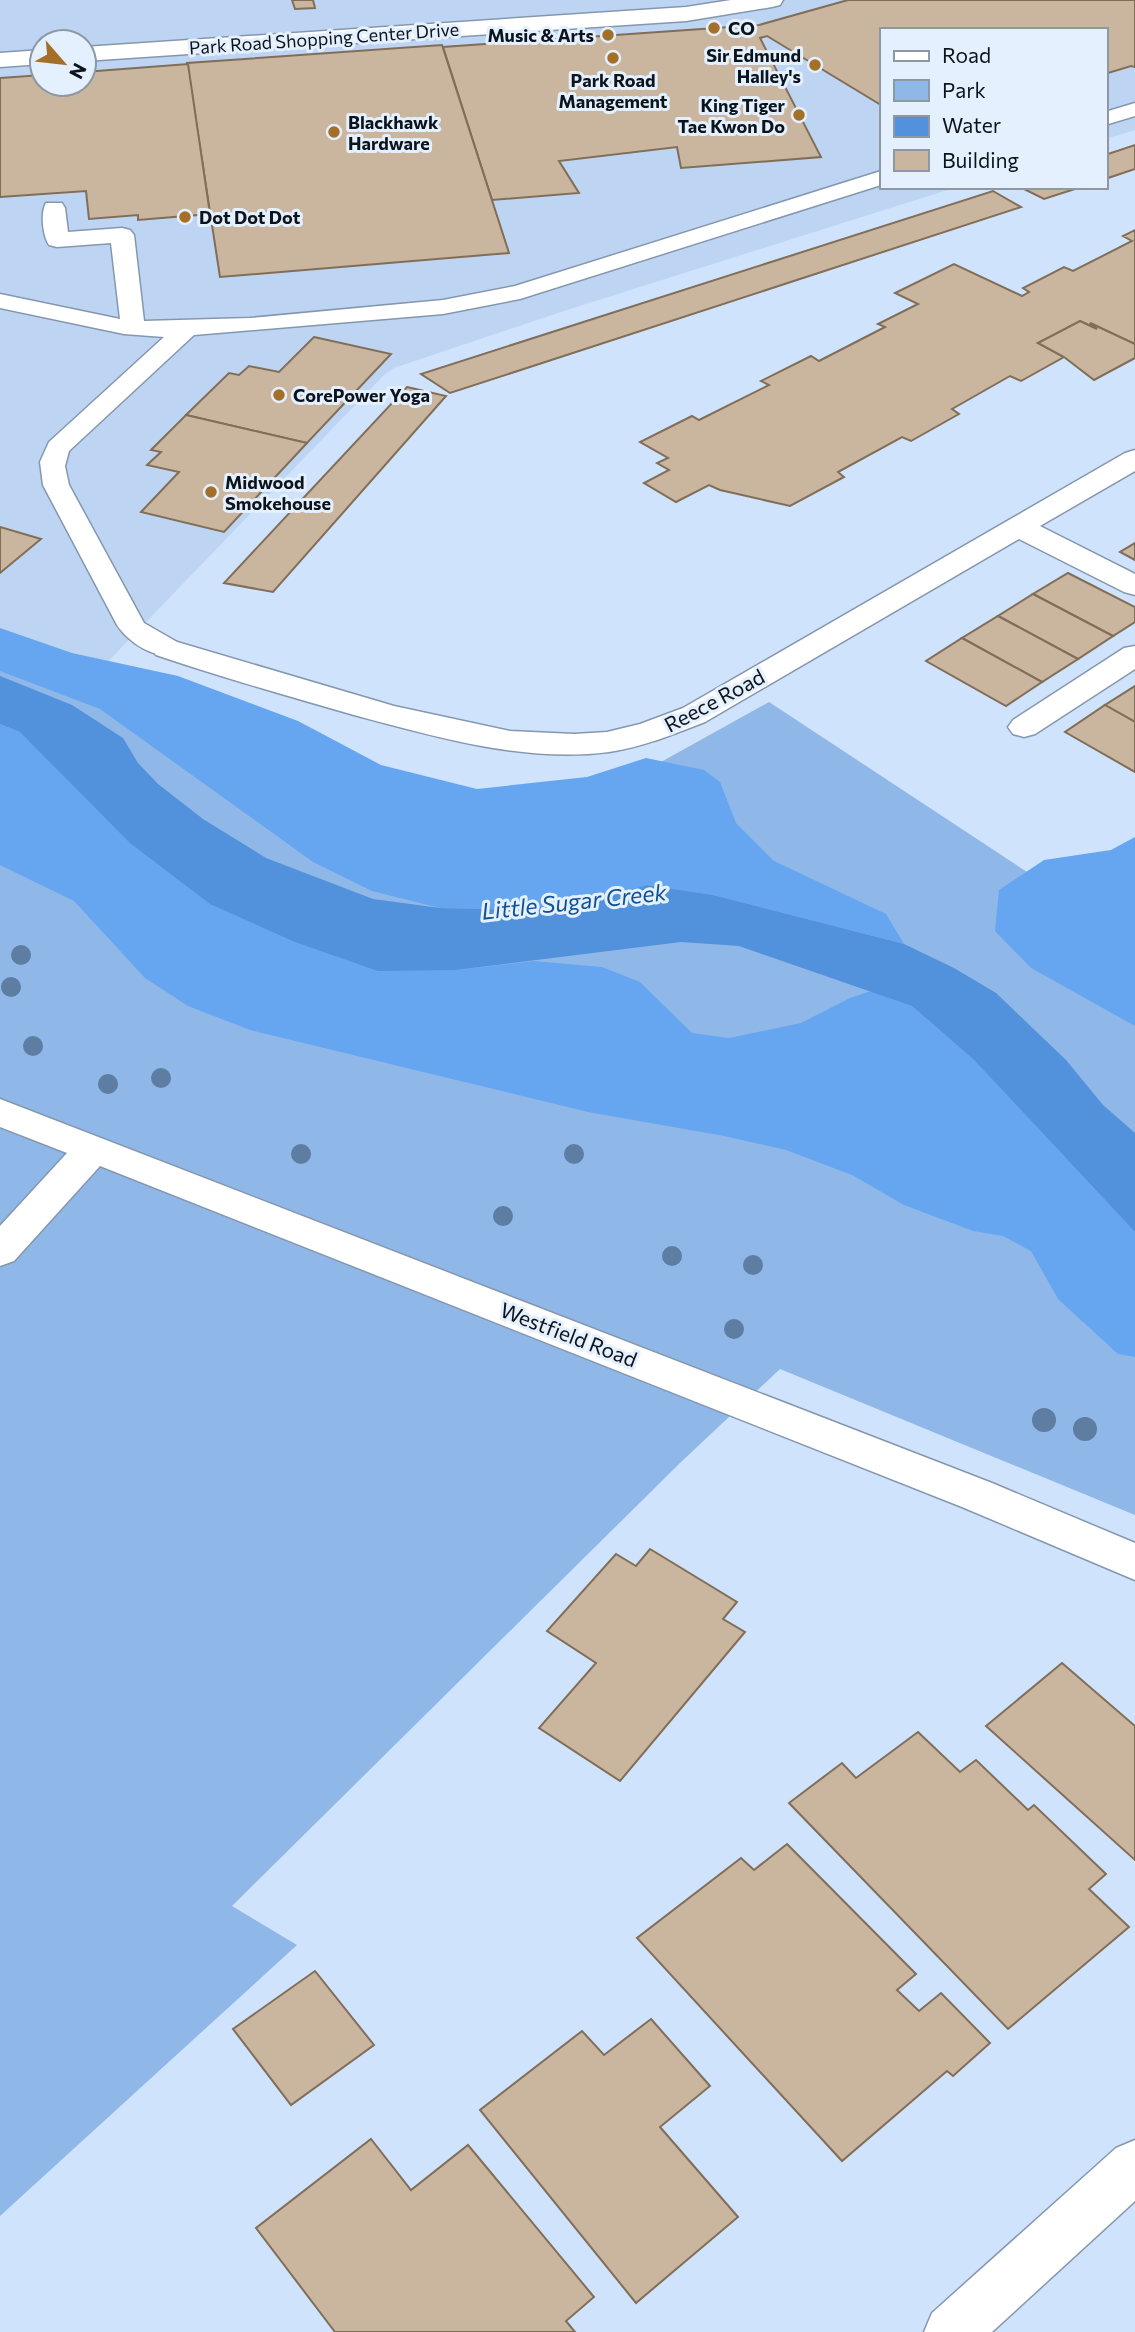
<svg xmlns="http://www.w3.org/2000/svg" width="1135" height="2332" font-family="Commissioner,sans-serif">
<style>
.built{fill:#bdd5f2;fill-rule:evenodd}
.green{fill:#8fb7e8}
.forest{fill:#66a6f1}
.water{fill:#5291db}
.building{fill:#cab59e;stroke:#816e59;stroke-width:2}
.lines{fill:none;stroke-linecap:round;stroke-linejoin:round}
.service-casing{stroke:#8597ae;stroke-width:3}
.minor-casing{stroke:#8597ae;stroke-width:3}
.service{fill:#fff;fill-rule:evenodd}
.minor{fill:#fff;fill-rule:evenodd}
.tree{fill:#5d7da2}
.poi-dot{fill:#a46f28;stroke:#e4f0fe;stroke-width:2.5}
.labels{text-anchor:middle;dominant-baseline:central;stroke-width:6;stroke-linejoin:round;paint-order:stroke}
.far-poi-label{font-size:18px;font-weight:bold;fill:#0c131b;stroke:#e4f0fe;text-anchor:start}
.far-street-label{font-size:18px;fill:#0c131b;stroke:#e4f0fe}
.street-label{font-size:21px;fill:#0c131b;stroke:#e4f0fe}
.water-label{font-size:23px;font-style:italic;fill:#0e5194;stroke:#e4f0fe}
</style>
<rect width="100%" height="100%" fill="#cfe3fc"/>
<path class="built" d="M0 0H1135V130L1105 139V30H881V187H957L567 310 394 368 384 375 96 674 0 645ZM42 42H84V84H42Z"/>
<path class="green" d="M0 661 508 847 769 702 1135 943V1515L780 1369 680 1463 232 1906 297 1945 0 2216Z"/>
<g class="forest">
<path d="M0 628 72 653 178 676 298 721 381 765 477 789 587 777 646 758 704 770 720 782 736 823 774 861 886 914 904 944 713 895 647 885 601 899 519 910 440 908 372 891 313 862 100 709 0 671Z"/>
<path d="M0 724 20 732 456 970 533 961 602 967 640 982 692 1033 729 1038 801 1023 850 998 871 991 912 1006 974 1060 1135 1232V1357L1118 1354 1058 1299 1031 1251 1003 1236 973 1231 904 1205 852 1175 786 1150 724 1136 588 1112 250 1030 188 1006 145 978 74 901 0 865Z"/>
<path d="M1135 837V1026L1031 968 995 931 999 890 1044 860 1111 850Z"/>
</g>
<path class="water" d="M0 676 72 705 123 738 138 763 158 784 203 819 266 858 373 899 440 908 519 910 601 899 647 885 713 895 904 944 954 968 996 993 1066 1060 1103 1105 1135 1133V1232L974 1060 912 1006 739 946 681 942 456 970 378 971 295 942 210 904 130 843 20 732 0 724Z"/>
<g class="building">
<path d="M292 0H313L315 8 295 9Z"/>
<path d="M848 0H1135V67L1131 66 1105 74V30H881V105L767 36 760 38 821 157 681 168 677 147 559 161 579 193 492 200 443 47 759 25Z"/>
<path d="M442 45 509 253 220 277 187 63Z"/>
<path d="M188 64 210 214 138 220V215L89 219 86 191 0 197V78L42 75V84H84V72Z"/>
<path d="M1135 145V169L1105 179V155Z"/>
<path d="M1020 187H1081L1044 199Z"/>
<path d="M993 191 1021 207 450 393 421 374Z"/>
<path d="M1135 230V344L1090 323 1097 329 1080 321 1038 343 1064 357 1021 381 1010 376 952 409 959 414 911 441 902 437 838 472 844 477 790 506 720 490 709 485 676 502 644 483 669 470 657 463 668 458 640 442 692 416 699 420 769 385 761 381 811 356 819 361 885 327 878 324 918 304 895 293 954 264 1022 296 1029 292 1023 288 1064 267 1073 271 1132 241 1123 236Z"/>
<path d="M1080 321 1097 329 1090 323 1135 344V358L1094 380 1064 357 1038 343Z"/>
<path d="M314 337 391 354 307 443 186 415 229 373 239 375 249 366 279 372Z"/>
<path d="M407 387 446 396 273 592 224 583Z"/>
<path d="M186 415 307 443 224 532 141 512 179 472 147 465 161 452 151 450Z"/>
<path d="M0 527 41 539 0 573Z"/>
<path d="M1135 543V560L1120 552Z"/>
<path d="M1068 573 1135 607V622L1113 636 1033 594Z"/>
<path d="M1033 594 1113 636 1078 659 998 616Z"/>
<path d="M998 616 1078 659 1042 682 962 638Z"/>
<path d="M962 638 1042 682 1006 706 926 661Z"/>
<path d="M1135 686V722L1105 705Z"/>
<path d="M1105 705 1135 722V772L1065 732Z"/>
<path d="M650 1549 737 1602 723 1619 745 1632 620 1781 539 1728 596 1663 547 1631 616 1554 636 1566Z"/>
<path d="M1062 1663 1135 1726V1860L986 1726Z"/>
<path d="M918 1732 960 1772 976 1760 1028 1810 1034 1805 1106 1874 1089 1889 1129 1927 1008 2029 789 1803 842 1763 856 1778Z"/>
<path d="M787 1844 916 1974 897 1990 919 2011 941 1993 990 2043 953 2076 947 2071 842 2161 637 1938 741 1858 754 1870Z"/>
<path d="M315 1971 374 2045 291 2105 233 2029Z"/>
<path d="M651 2019 710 2086 660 2127 738 2217 636 2303 480 2110 582 2031 604 2055Z"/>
<path d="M371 2139 411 2190 468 2145 594 2297 566 2321 575 2332H335L256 2228Z"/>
</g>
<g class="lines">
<g class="service-casing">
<g id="service">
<path d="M1135 103V116L1105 125V112Z"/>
<path d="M881 171V185L520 299 443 314 194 335 69 451 65 466 69 485 144 623 177 642 181 648 177 654C155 660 129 643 117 625L43 485 40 462 49 442 164 337 124 334 0 308V294L120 319 111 243 57 247 49 245C43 236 40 213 46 203H62L65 208 68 232 122 228 130 230 134 235 144 321 250 318 443 300 515 286Z"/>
</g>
</g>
<g class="minor-casing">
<g id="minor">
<path d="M731 0H783L780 5 772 7 686 21 84 61V47L686 7Z"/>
<path d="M42 50V64L0 67V53Z"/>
<path d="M1135 450V471L1040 526 1135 574V595L1124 592 1019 539 705 722C674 734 643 747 609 752 524 763 436 737 354 715 287 696 221 677 156 655L151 648 156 641 167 639 394 706 510 731 574 734 607 732 640 724 683 708 1125 453Z"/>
<path d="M1135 646V669L1035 734 1024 737 1013 734 1008 727 1013 720 1124 648Z"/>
<path d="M0 1099 992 1483 1135 1543V1580L962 1507 100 1166 14 1261 0 1266V1226L67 1153 0 1127Z"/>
<path d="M1135 2140V2201L992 2332H924L932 2313 1116 2148Z"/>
</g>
</g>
<use href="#service" class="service"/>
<use href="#minor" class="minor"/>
</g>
<g class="tree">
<circle cx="21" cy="955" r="10"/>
<circle cx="11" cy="987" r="10"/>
<circle cx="33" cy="1046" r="10"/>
<circle cx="161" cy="1078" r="10"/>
<circle cx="108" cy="1084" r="10"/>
<circle cx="301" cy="1154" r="10"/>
<circle cx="574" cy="1154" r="10"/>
<circle cx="503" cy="1216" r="10"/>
<circle cx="672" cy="1256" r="10"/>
<circle cx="753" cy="1265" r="10"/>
<circle cx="734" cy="1329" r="10"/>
<circle cx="1044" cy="1420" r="12"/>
<circle cx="1085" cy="1429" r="12"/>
</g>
<g class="poi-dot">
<circle cx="714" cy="28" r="7"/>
<circle cx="608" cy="35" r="7"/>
<circle cx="613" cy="58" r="7"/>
<circle cx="815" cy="65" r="7"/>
<circle cx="799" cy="115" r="7"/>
<circle cx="334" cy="132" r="7"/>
<circle cx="185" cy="217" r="7"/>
<circle cx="279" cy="395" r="7"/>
<circle cx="211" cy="492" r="7"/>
</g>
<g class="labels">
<g class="far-poi-label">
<text x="728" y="28">CO</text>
<text x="594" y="35" text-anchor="end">Music &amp; Arts</text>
<text x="801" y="55" text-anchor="end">Sir Edmund<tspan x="801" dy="21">Halley's</tspan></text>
<text x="613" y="80" text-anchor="middle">Park Road<tspan x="613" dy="21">Management</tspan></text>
<text x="785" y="105" text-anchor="end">King Tiger<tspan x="785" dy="21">Tae Kwon Do</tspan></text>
<text x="348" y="122">Blackhawk<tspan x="348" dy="21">Hardware</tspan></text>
<text x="199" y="217">Dot Dot Dot</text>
<text x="293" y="395">CorePower Yoga</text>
<text x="225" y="482">Midwood<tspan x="225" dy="21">Smokehouse</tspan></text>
</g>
<g class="far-street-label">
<text transform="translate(324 38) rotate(-4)">Park Road Shopping Center Drive</text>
</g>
<g class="street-label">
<text transform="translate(714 700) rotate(-28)">Reece Road</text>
<text transform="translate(569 1334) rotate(21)">Westfield Road</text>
</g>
<g class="water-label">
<text transform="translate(574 901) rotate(-6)">Little Sugar Creek</text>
</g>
</g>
<rect x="880" y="28" width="228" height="161" fill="#e4f0fe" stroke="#8e98a3" stroke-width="2"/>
<rect x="894" y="51" width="35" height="10" fill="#ffffff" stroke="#8e98a3" stroke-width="2"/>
<text x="942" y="63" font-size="21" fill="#0c131b">Road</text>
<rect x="894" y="80" width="35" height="21" fill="#8fb7e8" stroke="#8e98a3" stroke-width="2"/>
<text x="942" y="98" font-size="21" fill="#0c131b">Park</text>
<rect x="894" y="116" width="35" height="21" fill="#5291db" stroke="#8e98a3" stroke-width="2"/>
<text x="942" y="133" font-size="21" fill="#0c131b">Water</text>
<rect x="894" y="150" width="35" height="21" fill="#cab59e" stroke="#8e98a3" stroke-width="2"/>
<text x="942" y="168" font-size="21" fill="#0c131b">Building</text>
<g transform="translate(63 63) rotate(118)"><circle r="33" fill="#e4f0fe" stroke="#8e98a3" stroke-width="2"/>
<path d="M0-5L12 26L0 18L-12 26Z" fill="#a46f28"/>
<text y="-10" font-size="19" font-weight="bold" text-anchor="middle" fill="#0c131b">N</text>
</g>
</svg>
